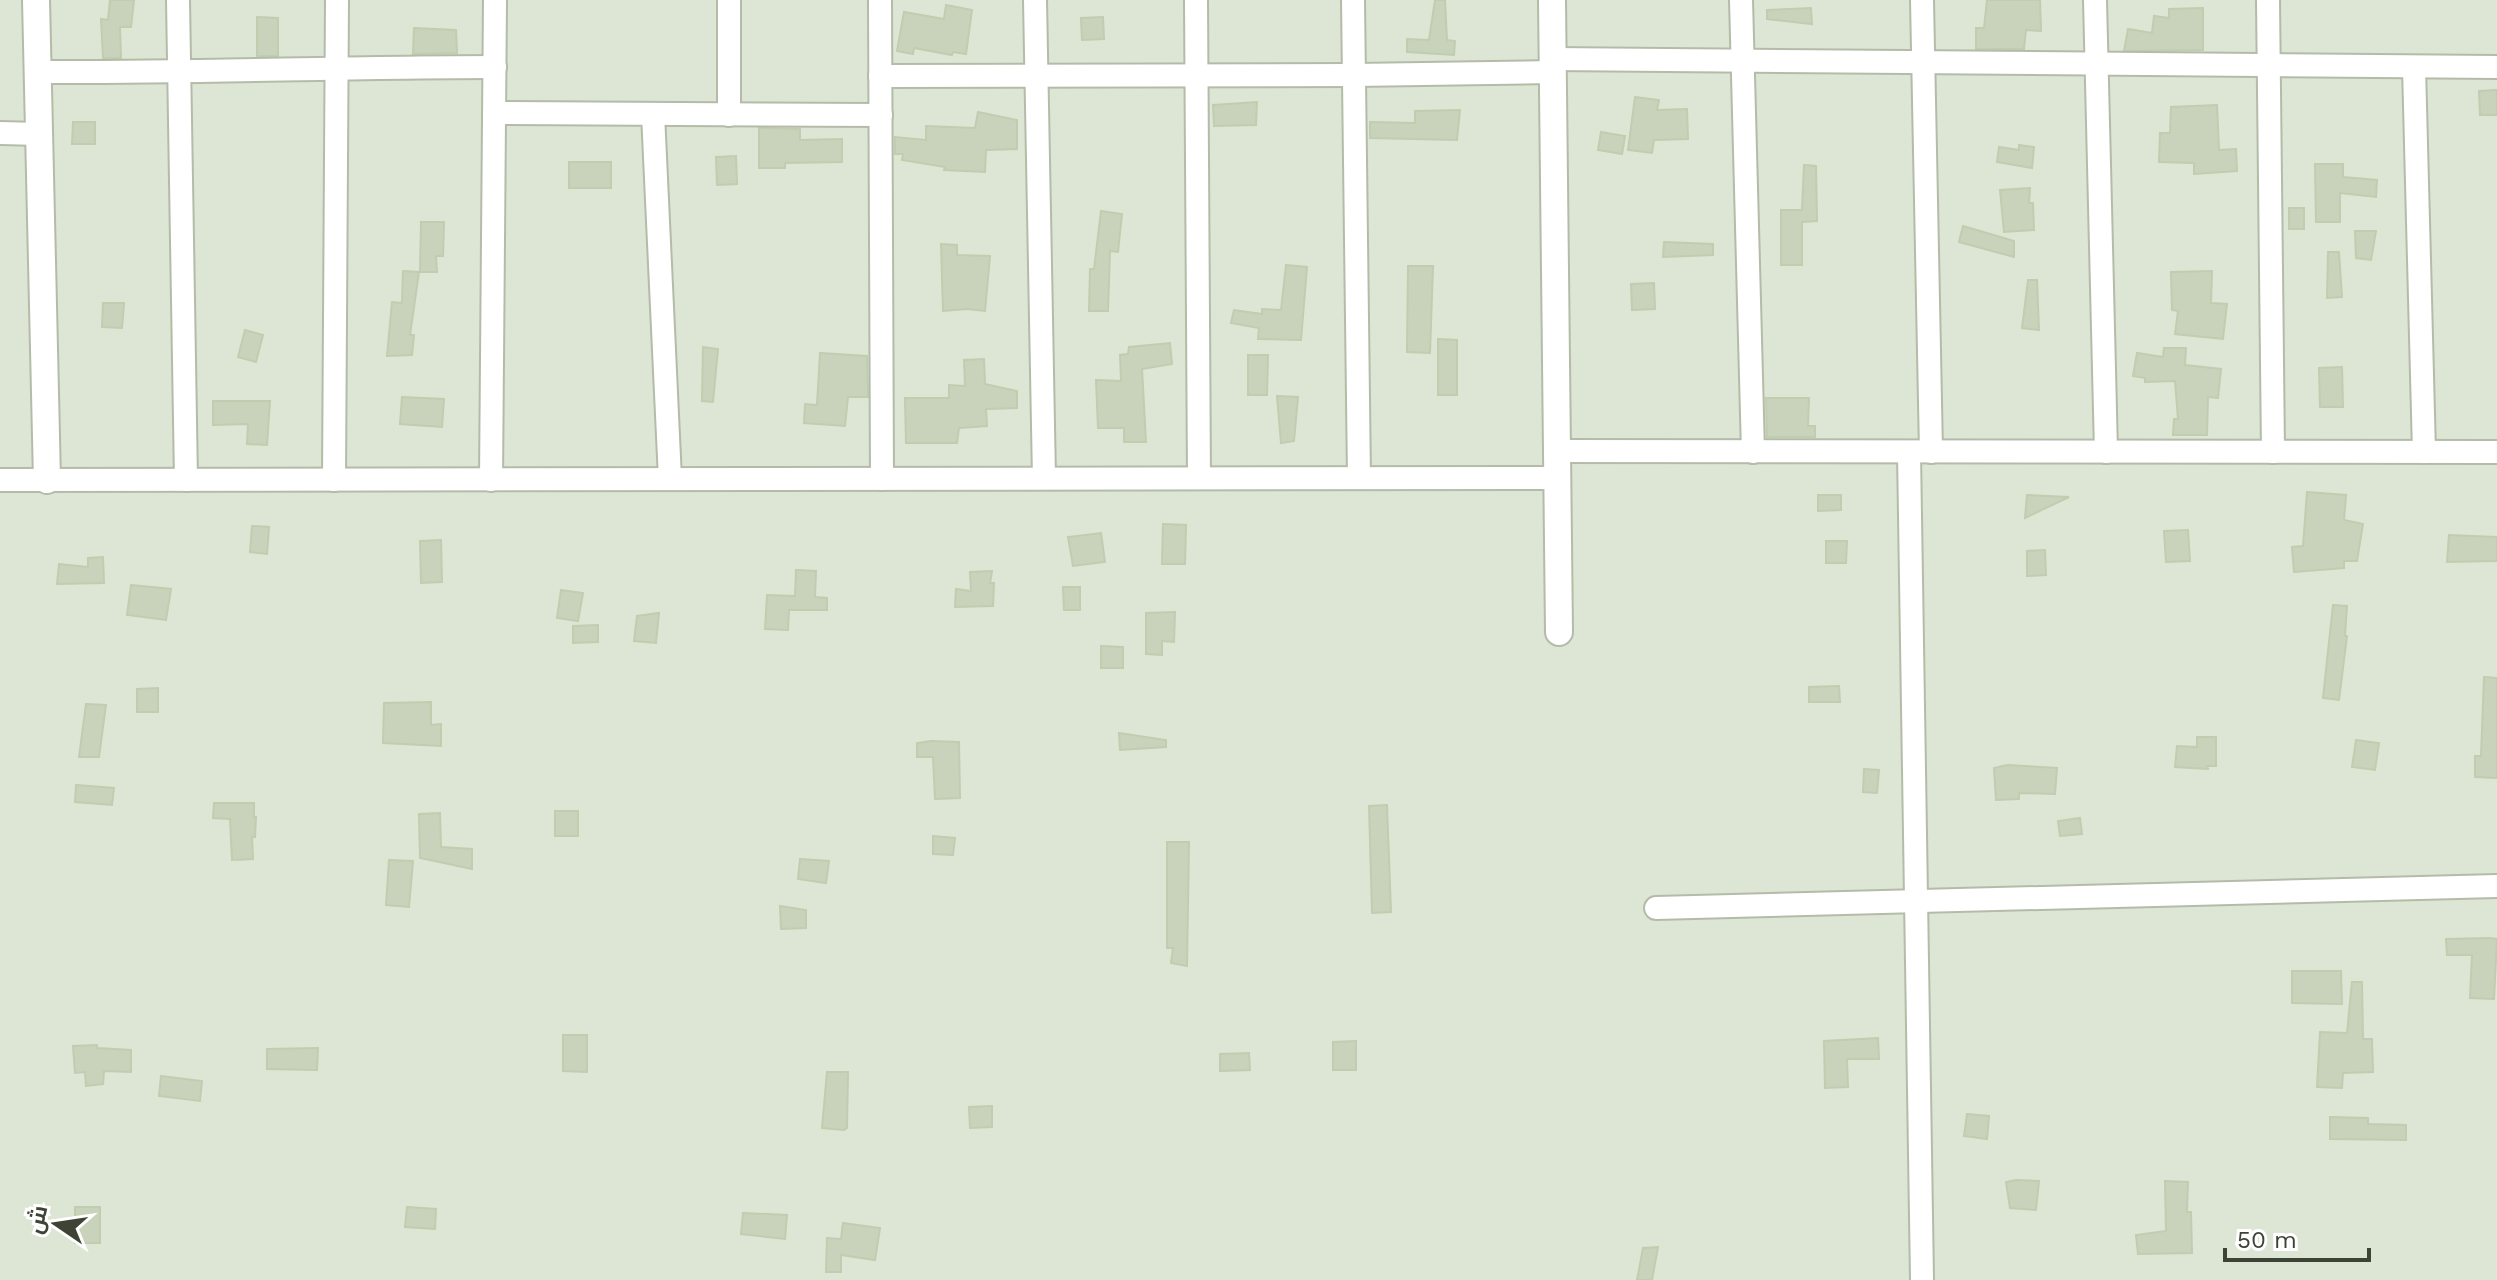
<svg xmlns="http://www.w3.org/2000/svg" width="2497" height="1280" font-family="'Work Sans',Cairo,sans-serif">
<style>
.residential{fill:#dde5d4}
.building{fill:#c9d3bc;stroke:#c0cdaf;stroke-width:2}
.lines{fill:none;stroke-linecap:round;stroke-linejoin:round}
.minor-casing{stroke:#b4bca9;stroke-width:26}
.tertiary-casing{stroke:#b4bca9;stroke-width:30}
.minor{stroke:#fff;stroke-width:22}
.tertiary{stroke:#fff;stroke-width:26}
</style>
<rect width="100%" height="100%" fill="#ebf2e6"/>
<rect class="residential" x="0" y="0" width="2497" height="1280"/>
<g class="building">
<path d="M110 0H134L131 27H120L121 58H103L101 19 108 20Z"/>
<path d="M1435 0H1445L1447 40 1455 41 1454 55 1407 52V39L1429 40Z"/>
<path d="M1987 0H2040L2041 31 2026 30 2024 49H1976V28H1984Z"/>
<path d="M946 5 972 10 966 54 953 52 952 55 914 48 913 54 897 51 904 12 944 19Z"/>
<path d="M1811 8 1812 24 1767 19V10Z"/>
<path d="M2203 8V50L2124 51 2128 29 2152 33 2154 16 2169 18V9Z"/>
<path d="M257 17 278 18V56H257Z"/>
<path d="M1103 17 1104 39 1082 40 1081 18Z"/>
<path d="M414 28 456 30 457 53 413 54Z"/>
<path d="M2497 90V115H2480L2479 91Z"/>
<path d="M1635 97 1659 100 1657 110 1687 109 1688 139 1654 140 1652 153 1628 150Z"/>
<path d="M1257 102 1256 125 1214 126 1213 105Z"/>
<path d="M2217 105 2219 150 2236 149 2237 171 2194 174V163L2159 162 2160 133H2170L2171 107Z"/>
<path d="M1460 110 1457 140 1370 138V122L1415 123V111Z"/>
<path d="M978 112 1017 120V149L986 150 985 172 944 170 945 167 902 160 903 154H895V137L926 140V126L975 128Z"/>
<path d="M73 122H95V144H72Z"/>
<path d="M759 128 800 129V140L842 139V162L785 163V168H759Z"/>
<path d="M1601 132 1625 136 1622 154 1598 150Z"/>
<path d="M2019 145 2034 147 2032 168 1997 162 1999 147 2019 150Z"/>
<path d="M736 156 737 184 717 185 716 157Z"/>
<rect x="569" y="162" width="42" height="26"/>
<path d="M2315 164H2343V177L2377 180 2376 197 2340 193V222H2316Z"/>
<path d="M1804 165 1816 166 1817 221 1802 222V265H1781V210H1802Z"/>
<path d="M2030 188 2029 203H2033L2034 230 2004 232 2000 190Z"/>
<rect x="2289" y="208" width="15" height="21"/>
<path d="M1101 211 1122 214 1118 252 1110 251 1108 311H1089L1090 269H1094Z"/>
<path d="M421 222H444L443 256H436L437 272H420Z"/>
<path d="M1963 226 2014 241V257L1959 242Z"/>
<path d="M2355 231H2376L2371 260 2356 258Z"/>
<path d="M1664 242 1713 244V255L1663 257Z"/>
<path d="M941 244 957 245V255L990 256 985 311 967 309 943 311Z"/>
<path d="M2328 252H2339L2342 297 2327 298Z"/>
<path d="M1286 265 1307 267 1301 340 1258 339 1259 328 1231 323 1234 310 1262 314V309L1281 310Z"/>
<path d="M1408 266H1433L1430 353 1407 352Z"/>
<path d="M403 271 419 272 410 335H414L412 355 387 356 392 302 402 303Z"/>
<path d="M2212 271 2211 303 2227 304 2223 339 2175 334 2178 311 2172 310 2171 272Z"/>
<path d="M2028 280H2037L2039 330 2022 328Z"/>
<path d="M1654 283 1655 309 1632 310 1631 284Z"/>
<path d="M103 303H124L122 328 102 327Z"/>
<path d="M245 330 263 335 256 362 238 357Z"/>
<path d="M1438 339 1457 340V395H1438Z"/>
<path d="M1170 343 1172 364 1142 369 1146 442H1124V428H1098L1096 380 1121 381 1120 355 1128 354 1129 347Z"/>
<path d="M703 347 718 349 713 402 702 401Z"/>
<path d="M2164 348H2186L2185 365 2221 369 2218 398 2208 397 2207 435H2173L2174 419H2178L2175 381 2145 382V378L2133 376 2137 353 2163 357Z"/>
<path d="M820 353 867 356 868 397H848L845 426 804 423 805 404 817 405Z"/>
<path d="M1248 355H1268L1267 395H1248Z"/>
<path d="M984 359 985 384 1017 391V408L986 409 987 426 959 428 957 443H906L905 398H949V385L965 386 964 360Z"/>
<path d="M2342 367 2343 407H2320L2319 368Z"/>
<path d="M1277 396 1298 397 1294 441 1281 443Z"/>
<path d="M402 397 444 399 442 427 400 424Z"/>
<path d="M1766 398H1809L1808 426H1815V437H1767Z"/>
<path d="M213 401H270L267 445 247 444 248 424 213 425Z"/>
<path d="M2307 492 2346 495 2344 520 2363 524 2357 561H2344V568L2294 572 2292 547 2303 546Z"/>
<path d="M1818 495H1841V510L1818 511Z"/>
<path d="M2027 495 2069 497 2025 518Z"/>
<path d="M1163 524 1186 525 1185 564H1162Z"/>
<path d="M252 526 269 527 267 554 250 552Z"/>
<path d="M2188 530 2190 561 2166 562 2164 531Z"/>
<path d="M1101 533 1105 562 1073 566 1068 537Z"/>
<path d="M2449 535 2497 537V561L2447 562Z"/>
<path d="M441 540 442 582 421 583 420 541Z"/>
<path d="M1826 541H1847L1846 563H1826Z"/>
<path d="M2045 550 2046 575 2027 576V551Z"/>
<path d="M103 557 104 583 57 584 59 564 88 567V558Z"/>
<path d="M796 570 816 571 815 597 827 598V610H789L788 630 765 629 767 595 795 596Z"/>
<path d="M992 571 990 583H994L993 606 955 607 956 589 971 591 970 572Z"/>
<path d="M131 585 171 589 166 620 127 615Z"/>
<path d="M1063 587H1080V610H1064Z"/>
<path d="M561 590 583 593 578 621 557 618Z"/>
<path d="M2333 605 2347 606 2345 636H2347L2339 700 2323 698Z"/>
<path d="M1175 612 1174 642 1162 641V655L1146 654V613Z"/>
<path d="M659 613 656 643 634 641 637 616Z"/>
<path d="M598 625V642L573 643V626Z"/>
<path d="M1101 646 1123 647V668H1101Z"/>
<path d="M2484 677 2497 678V778L2475 777V756H2481Z"/>
<path d="M1839 686 1840 702H1809V687Z"/>
<path d="M158 688V712H137V689Z"/>
<path d="M431 702V725L441 724V746L383 743 384 703Z"/>
<path d="M86 704 106 705 99 757H79Z"/>
<path d="M1119 733 1166 740V747L1120 750Z"/>
<path d="M2197 737H2216V766H2207L2208 769 2175 767 2177 746 2197 747Z"/>
<path d="M2356 740 2379 743 2375 770 2352 767Z"/>
<path d="M931 741 959 742 960 798 935 799 933 757H917V743Z"/>
<path d="M2007 765 2057 768 2055 794 2019 793V799L1996 800 1994 768Z"/>
<path d="M1864 769 1879 770 1877 793 1863 792Z"/>
<path d="M76 785 114 788 112 805 75 802Z"/>
<path d="M214 803H254V817H256L255 837H252L253 859 232 860 230 819 213 818Z"/>
<path d="M1387 805 1391 912 1372 913 1369 806Z"/>
<rect x="555" y="811" width="23" height="25"/>
<path d="M440 813 441 847 472 849V869L420 858 419 814Z"/>
<path d="M2080 818 2082 834 2060 836 2058 821Z"/>
<path d="M933 836 955 838 953 855 933 854Z"/>
<path d="M1167 842H1189L1187 966 1171 963 1173 948H1167Z"/>
<path d="M800 859 829 861 826 883 798 879Z"/>
<path d="M389 860 413 861 409 907 386 905Z"/>
<path d="M780 906 806 910V928L781 929Z"/>
<path d="M2489 938 2497 939 2494 999 2470 998 2472 955H2447L2446 939Z"/>
<path d="M2292 971H2341L2342 1004 2292 1003Z"/>
<path d="M2352 982H2362L2363 1039H2372L2373 1072 2343 1073 2342 1088 2317 1087 2320 1032 2347 1033Z"/>
<path d="M563 1035H587V1072L563 1071Z"/>
<path d="M1878 1038 1879 1059H1847L1848 1087 1825 1088 1824 1041Z"/>
<path d="M1356 1041V1070H1333V1042Z"/>
<path d="M97 1045V1048L131 1050V1072L104 1071 103 1084 86 1086 85 1072 75 1073 73 1046Z"/>
<path d="M318 1048 317 1070 267 1069V1049Z"/>
<path d="M1249 1053 1250 1070 1220 1071V1054Z"/>
<path d="M827 1072H848L847 1128 844 1130 822 1128Z"/>
<path d="M161 1076 202 1081 200 1101 159 1096Z"/>
<path d="M992 1106V1127L970 1128 969 1107Z"/>
<path d="M1967 1114 1989 1116 1987 1139 1964 1136Z"/>
<path d="M2330 1117 2368 1118V1124L2406 1125V1140L2330 1139Z"/>
<path d="M2016 1180 2039 1181 2036 1210 2010 1208 2006 1182Z"/>
<path d="M2165 1181 2188 1182 2187 1212H2191L2192 1253 2138 1254 2136 1235 2166 1231Z"/>
<rect x="75" y="1207" width="25" height="36"/>
<path d="M407 1207 436 1209 435 1229 405 1227Z"/>
<path d="M743 1213 787 1215 785 1239 741 1234Z"/>
<path d="M843 1223 880 1228 875 1260 841 1255V1272H826L827 1238 841 1239Z"/>
<path d="M1658 1247 1652 1280H1637L1643 1248Z"/>
</g>
<g class="lines">
<g class="minor-casing">
<g id="minor">
<path d="M178 0 186 480"/>
<path d="M880 0 882 479"/>
<path d="M1035 0 1044 478"/>
<path d="M1196 0 1199 478"/>
<path d="M1353 0 1359 478"/>
<path d="M1741 0 1753 452"/>
<path d="M1922 0 1931 452"/>
<path d="M2095 0 2106 452"/>
<path d="M2268 0 2273 452"/>
<path d="M1553 59C1867 60 2182 67 2497 67"/>
<path d="M2414 67 2424 452"/>
<path d="M38 72C190 73 342 67 495 67"/>
<path d="M880 76 1354 75 1553 72"/>
<path d="M494 113 881 115"/>
<path d="M653 114 670 479"/>
<path d="M729 115V0"/>
<path d="M0 133 39 134"/>
<path d="M1556 451 2497 452"/>
<path d="M1909 452 1922 1280"/>
<path d="M0 480 1557 478"/>
<path d="M334 480 337 0"/>
<path d="M491 480 495 0"/>
<path d="M1656 908 2497 886"/>
</g>
</g>
<g class="tertiary-casing">
<g id="tertiary">
<path d="M36 0 47 480"/>
<path d="M1552 0 1559 632"/>
</g>
</g>
<use href="#minor" class="minor"/>
<use href="#tertiary" class="tertiary"/>
</g>
<g transform="translate(56 1224) rotate(283)" stroke="#ffffff" stroke-width="6" paint-order="stroke">
<path d="M0-6L14 30L0 20L-14 30Z" fill="#3e4435"/>
<text y="-12" font-size="22" font-weight="bold" text-anchor="middle" fill="#3e4435">ش</text>
</g>
<path d="M2225 1248v12h144v-12" fill="none" stroke="#3e4435" stroke-width="4"/>
<text x="2237" y="1248" font-size="24" fill="#3e4435" stroke="#ffffff" stroke-width="6" paint-order="stroke">50 m</text>
</svg>
